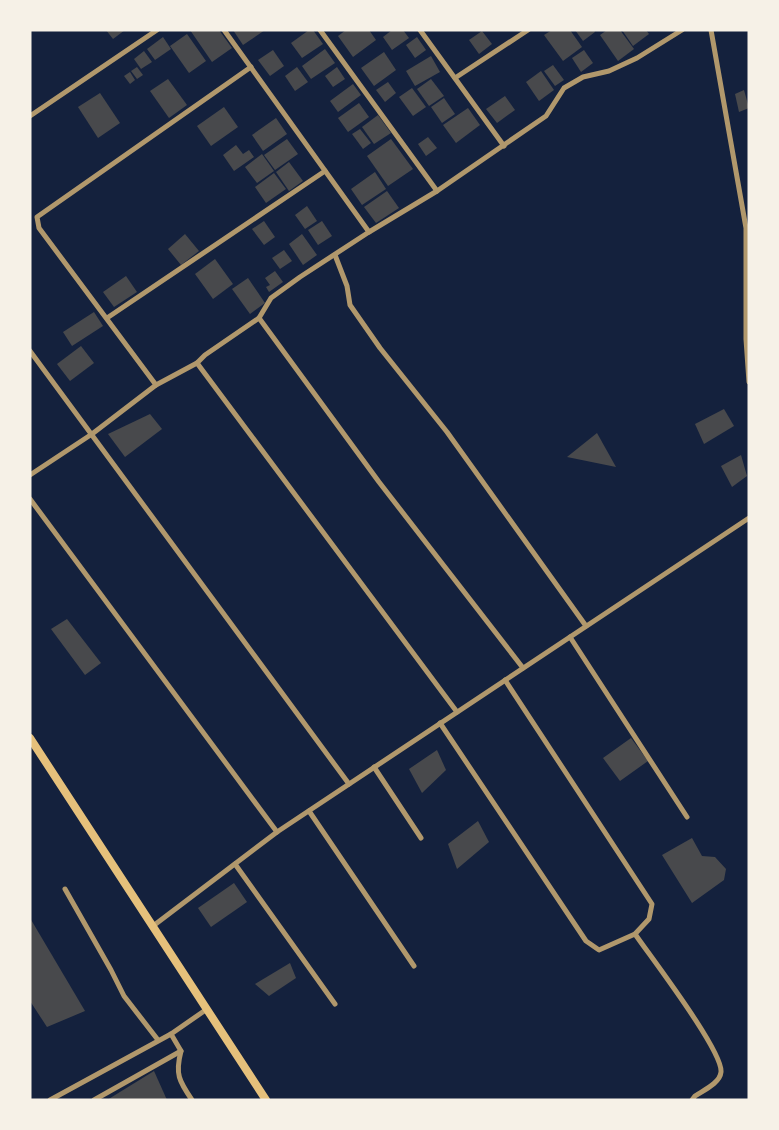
<svg xmlns="http://www.w3.org/2000/svg" width="779" height="1130" font-family="Jost,sans-serif">
<style>
.building{fill:#48494c}
.lines{fill:none;stroke-linecap:round;stroke-linejoin:round}
.minor{stroke:#b1986c;stroke-width:5}
.primary{stroke:#e5c07b;stroke-width:8}
</style>
<rect width="100%" height="100%" fill="#14213d"/>
<g class="building">
<path d="M106 30H125L113 39Z"/>
<path d="M190 30H219L232 48 212 62Z"/>
<path d="M233 30H265L243 45Z"/>
<path d="M309 30H313L323 44 302 58 291 43Z"/>
<path d="M346 30H369L376 40 353 57 338 36Z"/>
<path d="M392 30H403L409 38 392 50 383 37Z"/>
<path d="M552 30H570L582 47 563 61 544 35Z"/>
<path d="M575 30H594L595 32 583 41Z"/>
<path d="M607 30H620L634 49 618 61 600 35Z"/>
<path d="M622 30H646L649 34 633 46Z"/>
<path d="M482 31 492 44 479 54 469 40Z"/>
<path d="M187 34 206 61 189 73 170 46Z"/>
<path d="M163 37 171 49 155 60 147 49Z"/>
<path d="M417 37 426 50 415 58 406 45Z"/>
<path d="M325 49 335 63 311 79 302 66Z"/>
<path d="M273 50 284 66 270 76 258 60Z"/>
<path d="M584 50 593 63 581 72 572 58Z"/>
<path d="M144 51 152 62 141 69 134 59Z"/>
<path d="M384 52 396 70 374 86 361 68Z"/>
<path d="M431 56 440 72 415 86 406 71Z"/>
<path d="M553 65 564 80 555 86 544 71Z"/>
<path d="M137 67 143 75 137 79 131 71Z"/>
<path d="M297 67 308 82 295 91 285 76Z"/>
<path d="M337 67 345 79 333 87 325 76Z"/>
<path d="M541 71 554 90 539 101 526 82Z"/>
<path d="M130 72 135 80 130 84 124 76Z"/>
<path d="M168 79 187 105 169 118 150 91Z"/>
<path d="M431 79 444 96 429 106 417 89Z"/>
<path d="M388 82 396 93 385 102 376 90Z"/>
<path d="M353 84 361 95 338 112 330 101Z"/>
<path d="M412 88 426 107 413 116 399 97Z"/>
<path d="M744 90 749 108 739 112 735 94Z"/>
<path d="M100 93 120 123 98 138 78 107Z"/>
<path d="M505 96 515 110 497 123 486 109Z"/>
<path d="M444 98 455 114 442 123 431 107Z"/>
<path d="M359 103 369 117 348 132 338 118Z"/>
<path d="M224 107 238 127 211 146 197 126Z"/>
<path d="M468 108 480 125 456 143 443 125Z"/>
<path d="M378 115 391 133 374 144 362 127Z"/>
<path d="M276 118 287 134 263 151 252 135Z"/>
<path d="M360 129 371 143 363 149 352 134Z"/>
<path d="M428 137 437 148 426 156 418 144Z"/>
<path d="M287 139 298 154 275 170 264 155Z"/>
<path d="M391 139 413 169 388 186 367 156Z"/>
<path d="M236 145 243 154 249 150 254 157 234 171 223 155Z"/>
<path d="M262 154 274 171 257 183 245 167Z"/>
<path d="M289 162 303 181 289 191 276 172Z"/>
<path d="M375 172 386 189 362 205 351 189Z"/>
<path d="M274 173 286 189 266 203 255 187Z"/>
<path d="M387 191 399 208 376 223 364 207Z"/>
<path d="M307 206 317 221 305 229 295 215Z"/>
<path d="M264 221 275 237 264 245 252 229Z"/>
<path d="M322 221 332 236 318 245 308 230Z"/>
<path d="M185 234 199 251 181 265 168 249Z"/>
<path d="M302 234 317 255 303 265 289 244Z"/>
<path d="M284 250 292 261 280 269 272 258Z"/>
<path d="M215 259 233 284 213 299 195 274Z"/>
<path d="M275 271 283 282 269 292 266 287 270 285 265 278Z"/>
<path d="M126 276 137 292 114 307 103 292Z"/>
<path d="M248 278 265 303 250 314 232 289Z"/>
<path d="M94 312 103 326 72 346 63 332Z"/>
<path d="M81 346 94 363 70 381 57 364Z"/>
<path d="M724 409 734 426 704 444 695 424Z"/>
<path d="M150 414 162 429 125 457 108 434Z"/>
<path d="M597 433 616 467 567 457Z"/>
<path d="M741 455 747 476 732 487 721 466Z"/>
<path d="M67 619 101 663 85 675 51 629Z"/>
<path d="M631 738 648 761 620 781 603 758Z"/>
<path d="M437 750 446 770 422 793 409 769Z"/>
<path d="M478 821 489 842 457 869 448 844Z"/>
<path d="M692 838 702 856 715 857 726 869 724 880 692 903 662 855Z"/>
<path d="M234 883 247 902 211 927 198 908Z"/>
<path d="M30 918 85 1011 47 1027 30 1001Z"/>
<path d="M290 963 296 978 269 996 255 984Z"/>
<path d="M154 1071 167 1100H107Z"/>
</g>
<g class="lines">
<g class="minor">
<path d="M224 30 369 232"/>
<path d="M320 30 437 191"/>
<path d="M420 30 504 146"/>
<path d="M711 30 746 228V339L749 382"/>
<path d="M455 78 528 30"/>
<path d="M30 116 157 30"/>
<path d="M335 255 347 286 350 305 380 348 447 432 586 626"/>
<path d="M107 318 325 171"/>
<path d="M259 318 379 482 523 668"/>
<path d="M30 351 349 784"/>
<path d="M197 363 457 712"/>
<path d="M156 385 39 228 37 217 251 67"/>
<path d="M30 475 92 434 156 385 197 363 205 355 259 318 271 298 300 277 369 232 437 191 546 116 564 88 583 77 609 71 637 58 682 30"/>
<path d="M30 499 277 832"/>
<path d="M570 637 687 817"/>
<path d="M440 723 586 941 599 950 635 934 649 919 652 904 505 680"/>
<path d="M374 767 421 838"/>
<path d="M309 811 414 966"/>
<path d="M235 864 335 1004"/>
<path d="M65 889 111 970 124 996 158 1040"/>
<path d="M153 926 277 832 749 518"/>
<path d="M635 934C650 956 723 1051 721 1072 720 1083 704 1090 695 1096L692 1100"/>
<path d="M171 1034 181 1051C175 1074 179 1081 192 1100"/>
<path d="M50 1100 171 1034 207 1009"/>
<path d="M94 1100 181 1051"/>
</g>
<path class="primary" d="M30 738 266 1100"/>
</g>
<rect width="779" height="1130" fill="none" stroke="#f6f1e7" stroke-width="63"/>
</svg>
